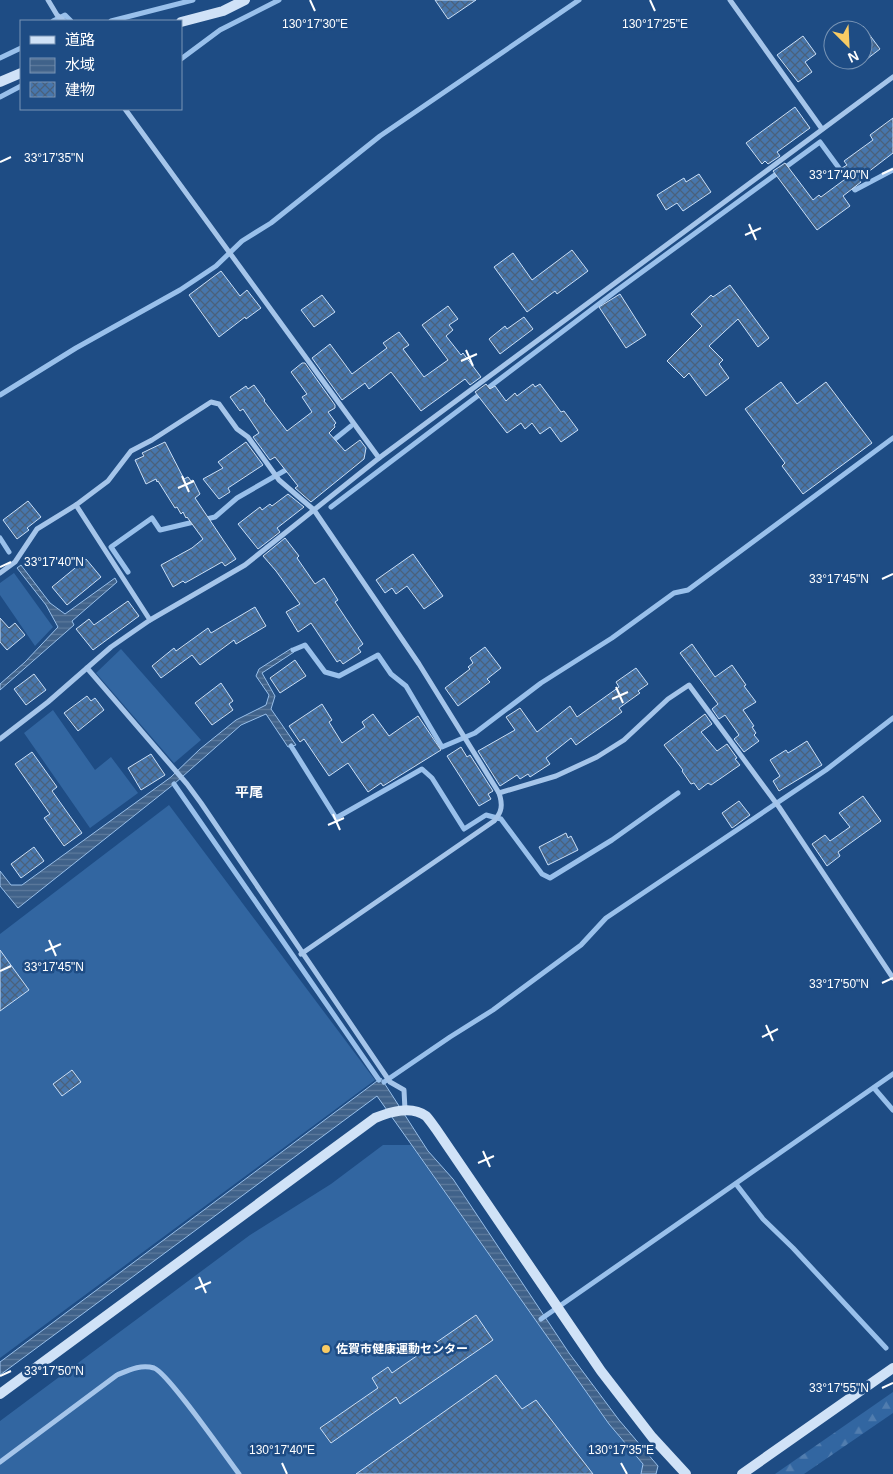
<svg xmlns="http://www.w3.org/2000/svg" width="893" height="1474" font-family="Arial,'Noto Sans JP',sans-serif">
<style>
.forest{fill:url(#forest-firs)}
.garden{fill:#3266a1}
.water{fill:url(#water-rules);stroke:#99c0eb}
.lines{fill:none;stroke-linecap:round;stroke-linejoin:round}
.stream{stroke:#99c0eb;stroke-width:5}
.building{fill:url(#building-cross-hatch);stroke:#cadff7}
.street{stroke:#a5c5ea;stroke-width:5}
.secondary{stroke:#d0e2f7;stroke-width:10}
.ticks{fill:none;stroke:#fff;stroke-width:2}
.poi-dot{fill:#f8cb64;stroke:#1e4c84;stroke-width:2}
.labels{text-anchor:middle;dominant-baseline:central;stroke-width:5;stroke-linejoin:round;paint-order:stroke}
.poi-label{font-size:12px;font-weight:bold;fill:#fff;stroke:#1e4c84;text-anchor:start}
.neighbourhood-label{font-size:14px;font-weight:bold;fill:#fff;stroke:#1e4c84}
.ticks-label{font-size:12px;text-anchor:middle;fill:#fff;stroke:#1e4c84;stroke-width:5;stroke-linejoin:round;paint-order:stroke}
</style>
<defs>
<pattern id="forest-firs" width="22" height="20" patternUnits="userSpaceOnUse" patternTransform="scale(1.25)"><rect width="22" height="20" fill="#3266a1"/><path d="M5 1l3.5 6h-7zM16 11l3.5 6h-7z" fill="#517daf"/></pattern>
<pattern id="water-rules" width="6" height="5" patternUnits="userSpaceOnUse" patternTransform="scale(1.25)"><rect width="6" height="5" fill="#40628a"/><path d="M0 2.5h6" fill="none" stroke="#5d7a9c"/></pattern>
<pattern id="building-cross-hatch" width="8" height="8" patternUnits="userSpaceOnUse" patternTransform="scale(1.25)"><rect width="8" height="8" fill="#4776ac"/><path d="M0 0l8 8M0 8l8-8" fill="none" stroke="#4a617c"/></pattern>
</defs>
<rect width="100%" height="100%" fill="#1e4c84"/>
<path class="forest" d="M893 1392V1413L804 1474H775Z"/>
<g class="garden">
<path d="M14 573 53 627 35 646 0 595V583Z"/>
<path d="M121 649 201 740 174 763 96 673Z"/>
<path d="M53 710 95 770 111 757 138 793 90 828 24 733Z"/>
<path d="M169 805 375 1080 0 1358V934Z"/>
<path d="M383 1145H411L609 1424 643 1464 641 1474H0V1421L250 1235 331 1184Z"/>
</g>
<g class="water">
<path d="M21 565 50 603 65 614 115 578 117 582 72 621 74 625 0 690V684L25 662 58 627 46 605 17 568Z"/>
<path d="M292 648 294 652 262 673 275 696 271 709 296 745 288 747 266 714 241 725 174 784 18 908 0 886V871L11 885H22L171 777 200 749 236 720 266 705 269 695 256 676 259 669Z"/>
<path d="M381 1078 428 1151 453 1179 569 1353 619 1420 658 1466 656 1474H641L643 1464 609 1424 377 1096 0 1375V1362Z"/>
</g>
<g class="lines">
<g class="stream">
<path d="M53 21 65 15 71 21"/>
<path d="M111 21 193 0"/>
<path d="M0 58 21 48"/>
<path d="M181 59 220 30 279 0"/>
<path d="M0 97 21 86"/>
<path d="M0 395 76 348 180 290 216 266 242 241 271 223 380 136 579 0"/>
<path d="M330 443 351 426"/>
<path d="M331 507 616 291 820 142 855 190 893 170"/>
<path d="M0 538 9 552"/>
<path d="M128 572 111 547 152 518 160 530 215 517 237 498 291 467"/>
<path d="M293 650 305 645 325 672 339 676 378 655 391 674 406 686 442 747 475 733 541 683 612 638 674 593 688 590 893 438"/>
<path d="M291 746 336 818 422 769 432 778 464 829 486 815 501 819 542 874 550 878 612 840 678 793"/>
<path d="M174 784 379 1080"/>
<path d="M384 1082 450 1037 493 1010 581 945 606 918 826 770 893 718"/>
<path d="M874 1088 893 1110"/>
<path d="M736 1184 763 1219 793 1248 886 1348"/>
<path d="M541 1319 893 1074"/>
</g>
</g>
<g class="building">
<path d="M435 0H476L448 19Z"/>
<path d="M863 26 880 49 863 62Z"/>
<path d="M803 36 816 54 805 62 812 72 798 82 777 55Z"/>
<path d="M795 107 810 128 777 152 780 156 768 164 765 161 762 164 746 143Z"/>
<path d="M893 118V153L859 179 861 182 843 196 850 206 817 230 773 171 785 163 813 200 819 195 821 197 848 177 842 168 847 165 844 161 873 140 870 135Z"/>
<path d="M699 174 711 192 683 211 677 203 666 210 657 195 684 178 686 182Z"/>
<path d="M572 250 588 271 557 294 555 291 527 312 494 267 513 253 532 280Z"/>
<path d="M221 271 240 296 247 290 261 308 246 319 245 317 219 337 189 295Z"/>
<path d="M730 285 769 338 758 347 738 319 709 346 723 360 719 364 729 378 706 396 689 373 684 378 667 361 702 326 691 314 711 295 713 297Z"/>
<path d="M620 294 646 335 626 348 599 307Z"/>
<path d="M322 295 335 312 314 327 301 310Z"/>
<path d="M448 306 458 319 449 325 453 330 446 336 461 355 463 353 481 377 470 385 465 379 421 411 391 372 369 389 365 383 342 400 312 358 330 344 352 374 387 348 383 343 399 332 409 345 403 349 424 377 448 360 422 325Z"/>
<path d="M524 317 533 329 500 354 489 339 505 326 507 329Z"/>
<path d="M302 363H305L335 405V408L328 412 336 423 334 425 335 427 329 433 345 451 360 440 366 448 364 459 311 502 295 488 298 486 275 457 270 460 253 437 259 433 243 409 240 411 230 397 246 386 248 389 254 385 265 400 264 401 287 431 312 412 302 397 307 394 291 372Z"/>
<path d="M781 382 797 404 826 382 872 443 803 494 782 466 785 463 745 409Z"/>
<path d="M486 384 490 389 495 386 506 401 515 393 517 396 533 384 535 387 540 384 561 412 564 411 578 430 561 442 550 427 540 434 532 423 525 429 521 423 507 433 475 392Z"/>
<path d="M165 442 184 479 188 477 191 481 193 480 200 494 195 498 236 559 225 566 222 562 185 583 183 581 173 587 161 565 192 548 203 539 187 517 186 518 183 512 181 514 177 507 175 508 158 481 157 482 156 479 146 484 135 460 144 456 142 453Z"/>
<path d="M246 442 263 465 228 488 230 492 219 499 203 479 223 468 218 462Z"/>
<path d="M288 494 304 507 277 528 280 532 258 549 238 524 260 507 262 510 270 504 272 506Z"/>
<path d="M28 501 41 517 27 528 29 530 17 539 3 520Z"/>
<path d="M285 538 299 556 297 558 315 584 324 578 338 600 335 602 363 644 358 648 361 652 343 664 340 660 337 662 311 623 298 632 286 612 300 604 276 571 263 556Z"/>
<path d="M413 554 443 596 424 609 407 586 396 594 392 588 385 593 376 580Z"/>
<path d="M86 559 101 577 67 605 52 587Z"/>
<path d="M128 601 139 616 93 650 76 629 89 619 94 625Z"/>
<path d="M255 607 266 626 236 644 234 640 200 665 192 655 161 678 152 666 174 648 176 651 208 628 211 633Z"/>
<path d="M0 618 9 628 15 623 25 635 7 650 0 642Z"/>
<path d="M692 644 715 677 732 665 746 685 744 686 756 702 743 710 754 726 752 727 756 733 754 735 759 741 744 752 734 739 739 735 725 715 719 719 712 709 718 704 680 653Z"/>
<path d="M485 647 501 668 487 679 490 682 458 706 445 688 470 669 468 667 473 663 470 658Z"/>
<path d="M295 660 306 676 280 693 270 678Z"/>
<path d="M636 668 648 684 638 691 640 693 619 708 622 712 576 745 571 738 546 758 550 764 530 777 528 774 520 779 517 775 500 786 478 751 515 730 506 717 520 708 537 732 570 706 577 717 619 687 616 682Z"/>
<path d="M34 674 46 690 26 705 14 689Z"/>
<path d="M221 683 233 701 229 704 233 710 212 725 195 703Z"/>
<path d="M87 696 91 701 95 698 104 710 78 731 64 713Z"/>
<path d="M322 704 332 720 329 722 342 743 365 727 362 722 373 714 389 736 418 716 441 750 383 786 381 783 368 792 348 763 329 776 304 739 300 742 289 726Z"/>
<path d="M705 714 712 724 701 732 717 751 727 744 737 758 735 759 740 765 711 785 708 783 699 790 694 783 691 784 682 771 683 770 664 745Z"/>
<path d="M807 741 822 765 779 791 773 781 780 776 770 760 786 750 788 753Z"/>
<path d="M461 747 467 757 470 755 493 791 488 794 491 799 479 806 447 756Z"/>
<path d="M32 752 57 787 52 791 82 833 64 846 44 818 50 814 15 764Z"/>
<path d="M151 754 165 775 141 790 128 768Z"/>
<path d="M863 796 881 821 838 852 840 856 827 866 812 844 825 835 830 841 850 827 839 813Z"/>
<path d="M739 801 750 815 732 828 722 813Z"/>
<path d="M566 833 568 838 571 836 578 850 548 865 539 847Z"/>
<path d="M34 847 44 861 21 878 11 864Z"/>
<path d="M0 950 29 990 0 1011Z"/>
<path d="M72 1070 81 1082 62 1096 53 1084Z"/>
<path d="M476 1315 493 1340 400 1404 396 1397 331 1443 320 1428 378 1388 372 1378 388 1367 392 1373Z"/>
<path d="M496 1375 522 1409 536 1400 593 1474H356Z"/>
</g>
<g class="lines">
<g class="street">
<path d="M48 0 57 15 64 21"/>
<path d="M730 0 822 129"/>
<path d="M125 109 379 458"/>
<path d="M0 573 15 562 37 529 76 505"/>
<path d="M150 620 76 505 108 481 131 451 152 440 211 402 219 404 237 429 248 437 279 480 314 510 419 664 499 793 556 776 597 757 624 740 668 699 689 685 779 807 893 978"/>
<path d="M87 668 187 784 201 803 386 1076 390 1082 404 1090 405 1110"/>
<path d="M0 739 48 702 111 647 150 620 245 565 379 458 893 77"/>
<path d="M301 954 494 821C502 812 503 805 499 793"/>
<path d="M0 1462 117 1375C129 1370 141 1364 154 1368 168 1373 226 1457 239 1474"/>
</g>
<g class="secondary">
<path d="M181 22 223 11 245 0"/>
<path d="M0 82 21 73"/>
<path d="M0 1394 375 1118C390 1112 411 1105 426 1116 429 1119 433 1125 436 1129L601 1371 652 1437 686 1474"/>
<path d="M742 1474 893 1368"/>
</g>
</g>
<path class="ticks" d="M310 0 315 11M650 0 655 11M0 162 11 157M882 174 893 169M749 224 756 240M745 235 761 228M466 350 473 366M461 361 477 354M182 476 189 492M178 488 194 481M0 567 11 562M882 579 893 574M616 687 623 703M612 699 628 692M333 814 340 830M328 825 344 818M49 940 56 956M45 951 61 944M0 971 11 966M882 983 893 978M766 1025 773 1041M762 1037 778 1029M483 1151 490 1167M478 1163 494 1156M199 1277 206 1293M195 1289 211 1282M0 1376 11 1371M882 1388 893 1383M282 1463 287 1474M621 1463 627 1474"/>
<circle class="poi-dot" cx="326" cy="1349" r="5"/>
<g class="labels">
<g class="poi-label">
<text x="336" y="1349">佐賀市健康運動センター</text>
</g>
<g class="neighbourhood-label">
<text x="249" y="792">平尾</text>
</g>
</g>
<g class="ticks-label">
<text x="315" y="28">130°17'30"E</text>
<text x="655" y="28">130°17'25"E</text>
<text x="54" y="162">33°17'35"N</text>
<text x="839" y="179">33°17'40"N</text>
<text x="54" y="566">33°17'40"N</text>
<text x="839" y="583">33°17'45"N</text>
<text x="54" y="971">33°17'45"N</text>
<text x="839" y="988">33°17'50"N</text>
<text x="54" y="1375">33°17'50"N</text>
<text x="839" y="1392">33°17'55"N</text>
<text x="282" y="1454">130°17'40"E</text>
<text x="621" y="1454">130°17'35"E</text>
</g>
<rect x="20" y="20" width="162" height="90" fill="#1e4c84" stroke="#7894b5"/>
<rect x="30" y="36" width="25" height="8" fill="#d0e2f7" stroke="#7894b5"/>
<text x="65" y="45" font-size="15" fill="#ffffff">道路</text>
<rect x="30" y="58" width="25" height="15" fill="url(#water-rules)" stroke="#7894b5"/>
<text x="65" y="70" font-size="15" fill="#ffffff">水域</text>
<rect x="30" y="82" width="25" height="15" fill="url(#building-cross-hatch)" stroke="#7894b5"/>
<text x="65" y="95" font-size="15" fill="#ffffff">建物</text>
<g transform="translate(848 45) rotate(156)"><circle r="24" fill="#1e4c84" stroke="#7894b5"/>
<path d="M0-4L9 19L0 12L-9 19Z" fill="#f8cb64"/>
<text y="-8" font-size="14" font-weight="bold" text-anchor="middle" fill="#ffffff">N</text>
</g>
</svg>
